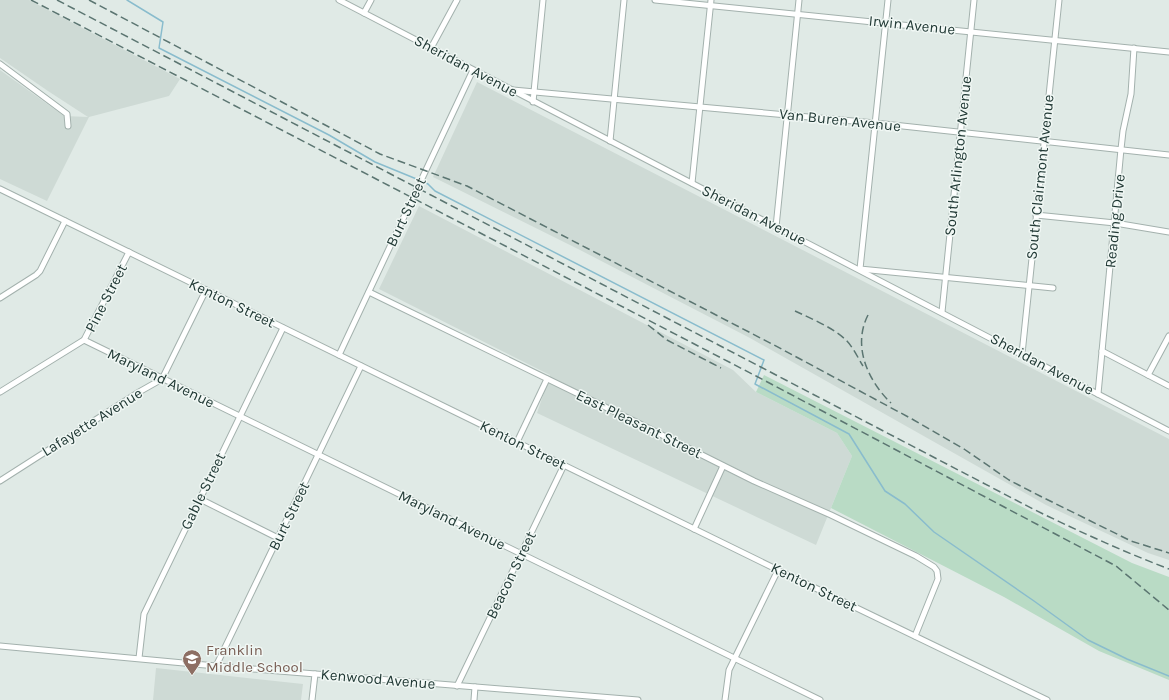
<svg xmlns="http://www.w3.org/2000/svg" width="1169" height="700" font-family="Karla,sans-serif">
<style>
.built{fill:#cedad5}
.green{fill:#b9dbc5}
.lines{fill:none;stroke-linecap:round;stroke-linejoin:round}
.stream{stroke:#89bccd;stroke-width:1.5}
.minor-casing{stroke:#a3b1ad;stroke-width:7}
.minor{stroke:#fff;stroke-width:5}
.rail{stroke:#5b7571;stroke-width:1.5;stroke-dasharray:8 4;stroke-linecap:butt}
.labels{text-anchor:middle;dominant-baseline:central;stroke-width:3;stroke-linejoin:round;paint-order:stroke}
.street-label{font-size:15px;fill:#213935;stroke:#f0f7f4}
.education-label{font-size:15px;fill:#785e54;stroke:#f0f7f4;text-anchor:start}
</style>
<rect width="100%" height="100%" fill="#e0eae6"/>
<g class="built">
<path d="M0 0H29L180 79 169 96 89 117 47 201 0 179V70L64 116 88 117 48 91 0 58Z"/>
<path d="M477 82 1169 439V560L1148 553 1046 505 750 338 580 250 433 177Z"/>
<path d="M419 206 733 370 756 392 837 433 852 456 816 545 537 413 550 375 379 289Z"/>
<path d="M156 668 303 684 301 700H153Z"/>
</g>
<path class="green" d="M764 375 1132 563 1169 577V680L1099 651 1004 597 831 508 852 456 837 433 756 392Z"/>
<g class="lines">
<g class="stream">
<path d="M127 0 163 22 159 48 329 135 375 162 419 180"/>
<path d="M422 181 428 184 435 191 764 360 755 384 849 434 885 491 905 504 934 532 1034 601 1088 640 1127 659 1169 676"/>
</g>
<g class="minor-casing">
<g id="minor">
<path d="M339 0 1169 431"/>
<path d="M655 0 1169 52"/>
<path d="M888 0 860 269 1053 288"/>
<path d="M364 13 371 0"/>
<path d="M431 48 457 0"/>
<path d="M0 64 67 114 68 126"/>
<path d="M513 90 875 123 1169 155"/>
<path d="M533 102 543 0"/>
<path d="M610 141 624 0"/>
<path d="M692 183 711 0"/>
<path d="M0 189 778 570 1047 700"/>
<path d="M1036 215 1115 223 1169 232"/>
<path d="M776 227 799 0"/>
<path d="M369 292 636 422 754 481 831 515 916 556 934 567 937 571 938 579 915 636"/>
<path d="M0 298 36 275 40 271 65 221"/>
<path d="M942 312 974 0"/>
<path d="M84 340 820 700"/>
<path d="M1102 351 1169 386"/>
<path d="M1022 354 1059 0"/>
<path d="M339 355 473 70"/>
<path d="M1148 375 1169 336"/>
<path d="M0 392 84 340 129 252"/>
<path d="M1098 394 1121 149 1123 131 1131 94 1134 48"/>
<path d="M517 442 547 379"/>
<path d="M0 481 139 392 162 379 206 290"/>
<path d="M200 499 278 538"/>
<path d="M694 529 723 466"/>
<path d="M0 646 216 666 638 700"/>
<path d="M139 658 144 614 283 328"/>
<path d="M216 666 361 366"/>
<path d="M457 686 564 465"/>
<path d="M312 700 315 674"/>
<path d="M474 700 475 687"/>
<path d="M725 700 729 670 778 570"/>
</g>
</g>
<use href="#minor" class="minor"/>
<g class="rail">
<path d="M31 0 756 376 1116 566 1169 610"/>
<path d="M57 0 1033 509C1078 531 1122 551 1169 569"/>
<path d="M89 0 380 154 467 186 774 345 912 419 964 449 1009 480 1040 496 1131 541 1169 553"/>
<path d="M795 311C812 319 832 327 846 340 853 347 858 358 863 366"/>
<path d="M868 315C852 346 868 381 891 403"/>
<path d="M648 325 667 340 721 368"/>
</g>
</g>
<defs>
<g id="school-pin" transform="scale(1)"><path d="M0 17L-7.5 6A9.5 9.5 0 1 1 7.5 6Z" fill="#8d6e63" stroke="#f0f7f4"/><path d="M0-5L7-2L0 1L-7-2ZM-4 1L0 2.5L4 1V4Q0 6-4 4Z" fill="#fff"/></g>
</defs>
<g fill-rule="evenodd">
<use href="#school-pin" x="192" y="659"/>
</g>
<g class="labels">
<g class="street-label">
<text transform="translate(912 25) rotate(6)">Irwin Avenue</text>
<text transform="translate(466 66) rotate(28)">Sheridan Avenue</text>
<text transform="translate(840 120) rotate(6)">Van Buren Avenue</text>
<text transform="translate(958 156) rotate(-84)">South Arlington Avenue</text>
<text transform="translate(1040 177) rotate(-84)">South Clairmont Avenue</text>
<text transform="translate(406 212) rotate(-65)">Burt Street</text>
<text transform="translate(754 215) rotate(27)">Sheridan Avenue</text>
<text transform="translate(1115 221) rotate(-84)">Reading Drive</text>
<text transform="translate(106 298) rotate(-63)">Pine Street</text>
<text transform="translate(232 303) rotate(26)">Kenton Street</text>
<text transform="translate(1042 364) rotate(28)">Sheridan Avenue</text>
<text transform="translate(161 378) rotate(26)">Maryland Avenue</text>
<text transform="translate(92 422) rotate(-32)">Lafayette Avenue</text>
<text transform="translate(639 424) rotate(26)">East Pleasant Street</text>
<text transform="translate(523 445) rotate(26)">Kenton Street</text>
<text transform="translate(203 491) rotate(-64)">Gable Street</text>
<text transform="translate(289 516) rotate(-64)">Burt Street</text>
<text transform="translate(452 520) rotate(26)">Maryland Avenue</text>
<text transform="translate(511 575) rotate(-64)">Beacon Street</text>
<text transform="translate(814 587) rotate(26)">Kenton Street</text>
<text transform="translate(378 679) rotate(5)">Kenwood Avenue</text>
</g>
<g class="education-label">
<text x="206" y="650">Franklin<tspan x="206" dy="17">Middle School</tspan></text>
</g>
</g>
</svg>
